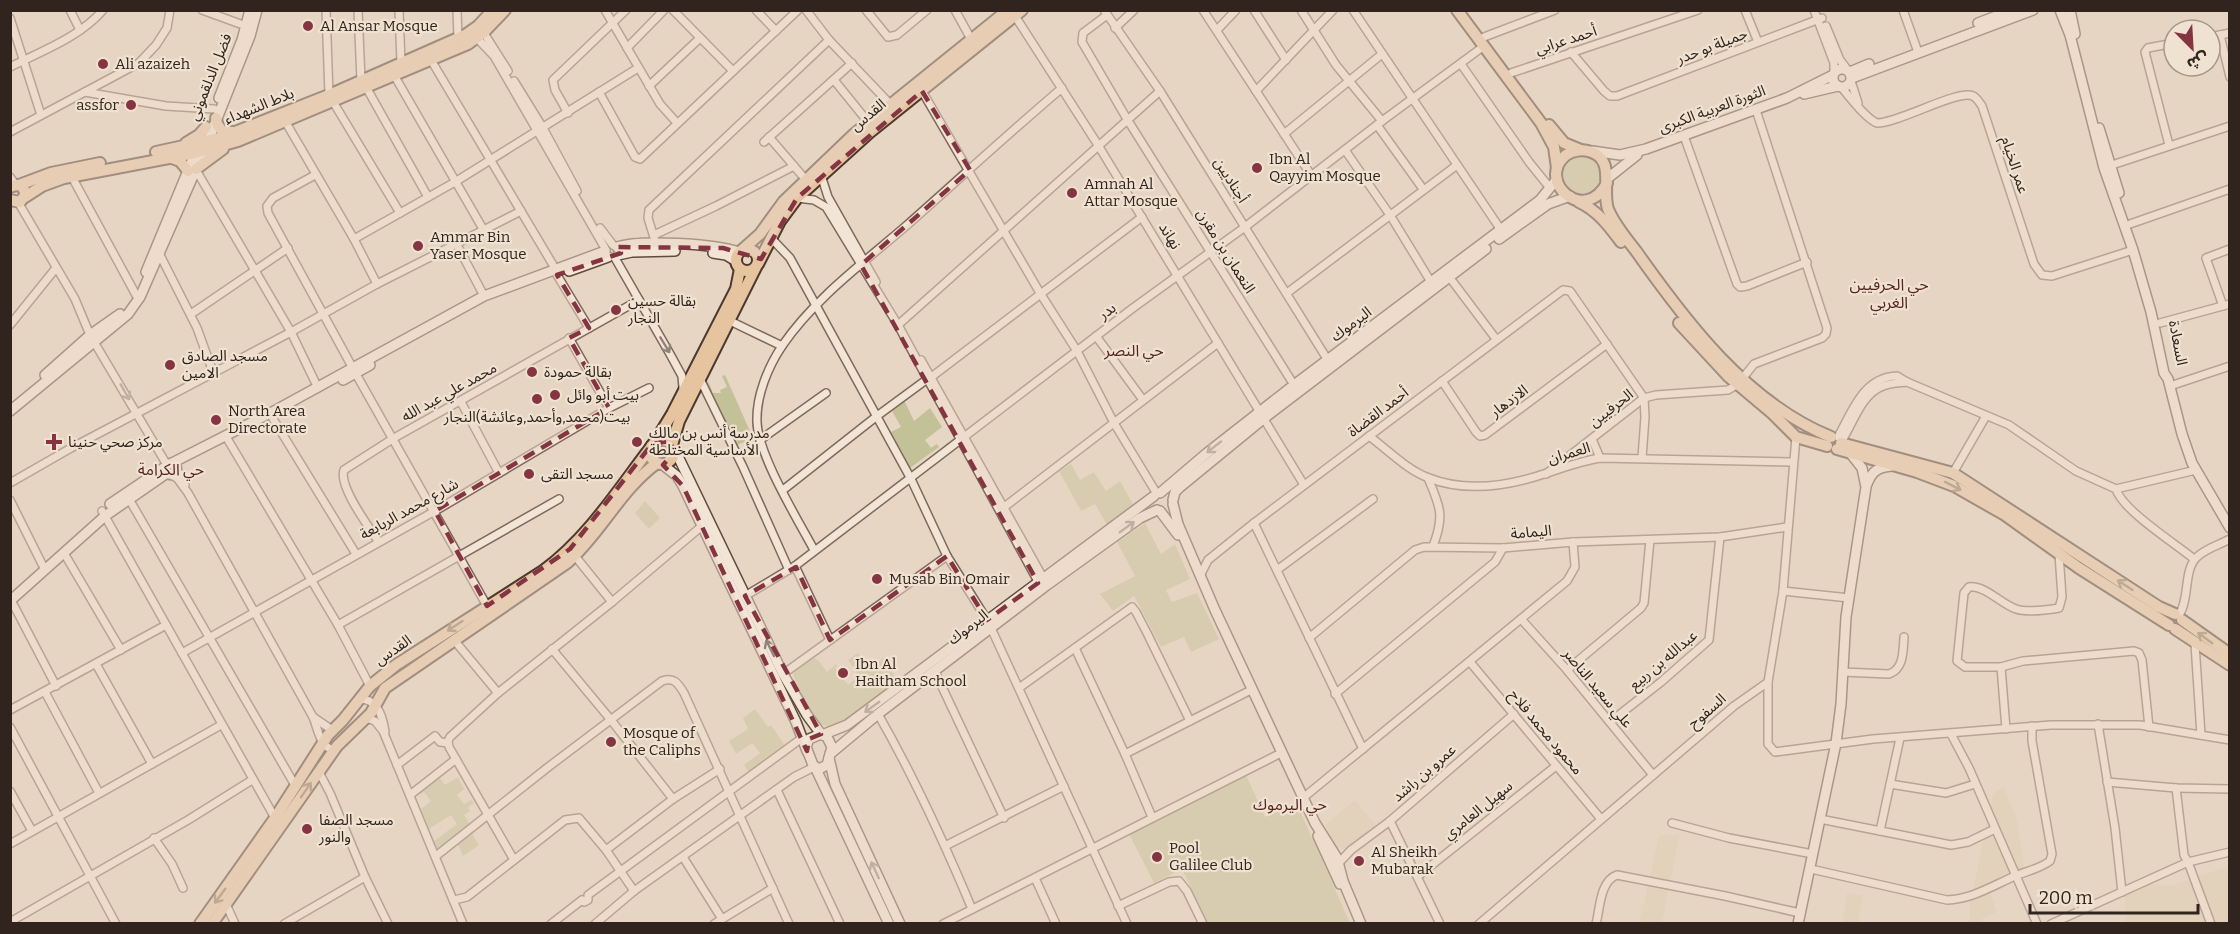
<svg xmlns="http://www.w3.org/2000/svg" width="2240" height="934" font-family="Bitter,'Noto Sans Arabic',serif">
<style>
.farmland{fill:#dbceb1}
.green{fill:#c3c198}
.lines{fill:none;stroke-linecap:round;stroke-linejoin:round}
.street-casing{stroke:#7f695c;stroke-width:10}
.secondary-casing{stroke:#604b3f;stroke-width:12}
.primary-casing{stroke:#4d3930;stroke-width:14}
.street{stroke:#f3e5d5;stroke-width:7}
.secondary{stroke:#f3e5d5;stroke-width:9}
.primary{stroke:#e6c49f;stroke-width:10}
.oneway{stroke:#92847a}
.oneway2{stroke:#8c745e}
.marked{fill:none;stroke:#853442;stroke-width:4.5;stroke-dasharray:12 8;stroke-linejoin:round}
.poi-dot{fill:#853442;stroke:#f0e2d1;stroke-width:2}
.labels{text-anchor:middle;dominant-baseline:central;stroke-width:4.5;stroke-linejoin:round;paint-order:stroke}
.poi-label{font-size:15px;fill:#31241e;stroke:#f0e2d1;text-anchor:start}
.street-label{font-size:15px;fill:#31241e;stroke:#f0e2d1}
.neighbourhood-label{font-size:16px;fill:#572623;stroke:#f0e2d1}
</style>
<rect width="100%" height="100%" fill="#e7d6c3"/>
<g class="farmland">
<path d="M2004 787 2017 821 2024 868 1987 885 1997 912 1982 919 1983 923 1969 924 1970 904 1993 793Z"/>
<path d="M1355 800 1379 829 1351 850 1336 848 1325 825Z"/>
<path d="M1680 834 1662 923 1639 924 1659 835Z"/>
<path d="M2229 866V923H2126L2124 883 2173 885Z"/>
<path d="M1847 893 1863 895 1858 923H1842Z"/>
</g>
<g class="green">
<path d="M1579 156C1596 155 1601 165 1604 180L1591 197 1570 194C1559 178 1558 164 1579 156Z"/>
<path d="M725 375 753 438 735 446 705 385 708 381 713 393H721L720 390 727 387 722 376Z"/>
<path d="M904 400 914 421 930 408 942 427 925 440 931 448 937 444 939 447 910 468 902 462 887 434 901 427 891 409Z"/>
<path d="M1071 464 1080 480 1094 472 1106 491 1120 481 1133 504 1107 525 1095 504 1081 511 1059 471Z"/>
<path d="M645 501 660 518 649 529 635 513Z"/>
<path d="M1145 523 1161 554 1175 544 1190 579 1166 590 1172 602 1197 593 1219 639 1191 652 1184 637 1161 647 1134 596 1113 611 1100 594 1135 576 1117 542Z"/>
<path d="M858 653 870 669 884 657 897 681 839 725C832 727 826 727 820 724 811 718 794 682 793 672L812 657 818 660 827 672 836 664 837 666 835 668 848 685 859 676 848 660Z"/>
<path d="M755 709 768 727 771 725 786 747 750 774 744 765 760 753 752 743 736 754 729 741 748 729 743 718Z"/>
<path d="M1245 773 1265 817 1296 802 1350 923H1208L1182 869 1154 883 1129 834Z"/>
<path d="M437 774 445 785 458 777 464 789 457 795 464 804 471 800 474 803 468 807 470 811 464 815 472 827 439 852 434 841 457 824 451 815 429 829 421 809 431 801 424 792 416 796 415 793Z"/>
<path d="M471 832 479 845 463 856 457 842Z"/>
</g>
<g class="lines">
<g class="street-casing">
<g id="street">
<path d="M70 10 80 30"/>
<path d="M202 10 246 26"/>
<path d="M326 10 329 95 400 213"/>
<path d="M358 10 361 80"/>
<path d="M399 10 401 63"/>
<path d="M457 10 458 38"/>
<path d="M605 10 660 104 677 123"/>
<path d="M673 10 733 71"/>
<path d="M756 10 776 31"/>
<path d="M806 10 829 40 890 104"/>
<path d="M866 10 888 37 897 35 927 10"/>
<path d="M955 10 971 39"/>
<path d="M1104 10 1160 91 1329 362"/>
<path d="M1203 10 1311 175"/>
<path d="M1254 10 1286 60"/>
<path d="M1301 10 1336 65 1382 121"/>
<path d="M1353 10 1501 230"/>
<path d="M1745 10 1758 42"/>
<path d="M1814 10 1834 63V74"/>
<path d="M1903 10 1918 52"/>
<path d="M1107 15 1083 33 1082 42 1127 119 1294 385"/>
<path d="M1015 16 1098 145 1304 485"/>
<path d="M10 18 41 115"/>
<path d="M1826 26 1840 60 1847 69"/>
<path d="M1115 28 1134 10"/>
<path d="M482 30 508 71"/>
<path d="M1217 30 1236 10"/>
<path d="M474 35 494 56 606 250"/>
<path d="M2220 35 2230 77"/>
<path d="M1484 37 1555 10"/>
<path d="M2210 37 2230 33"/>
<path d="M627 48 664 10"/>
<path d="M1571 52 1604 91 1610 96H1617L1822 18"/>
<path d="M431 60 556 270"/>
<path d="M1461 64 1529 162 1550 188"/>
<path d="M10 67C42 51 80 37 103 10"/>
<path d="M1511 73 1698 10"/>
<path d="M394 75 483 229"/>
<path d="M834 80 868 122"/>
<path d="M514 81 543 128 577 191"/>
<path d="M1851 81 1858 103"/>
<path d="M649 86 700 38"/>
<path d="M366 87 428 197"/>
<path d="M1841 87C1850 97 1866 119 1877 123 1899 123 1958 89 1973 96 1977 98 1979 102 1982 106L2034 264 2042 275 2052 276 2133 250"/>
<path d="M922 91 1040 293 1077 351 1114 423 1157 494"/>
<path d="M1256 91 1333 10"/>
<path d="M85 92 166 106 214 109"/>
<path d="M599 92 635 157 640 159 798 10"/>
<path d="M568 113 555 90 553 80 626 10"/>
<path d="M285 121 354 239 377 284"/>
<path d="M1377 125 1423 189"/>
<path d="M10 132 139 63 156 45 167 28 170 10"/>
<path d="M1284 134 1382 54"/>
<path d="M1684 136 1737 284 1740 287 1747 286 1807 262"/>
<path d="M769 137 806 180"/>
<path d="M764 142 852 63"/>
<path d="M2169 145 2145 52 2148 48 2174 43"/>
<path d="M1345 150 1390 215 1431 282"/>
<path d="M2106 167 2230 126"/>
<path d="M196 170 291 332 318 388"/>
<path d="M315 175 273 198 267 206 268 213 356 374 487 606"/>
<path d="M821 175 828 197 876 282"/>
<path d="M10 177 16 185"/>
<path d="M72 177 136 295"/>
<path d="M797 198 814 200 826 207 898 325 1040 585"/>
<path d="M18 202 75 299 90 335 167 465"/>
<path d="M2130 224 2230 189"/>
<path d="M600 228 613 245"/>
<path d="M654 235 716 206 794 166"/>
<path d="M771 238 790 258 911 479 947 556 987 620"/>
<path d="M354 239 455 182 638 68"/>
<path d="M456 243 484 296"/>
<path d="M656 244 648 218 649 210 829 40"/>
<path d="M160 255 197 328 213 372"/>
<path d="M615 258 670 354 682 376 683 388"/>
<path d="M1447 274 1496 339"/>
<path d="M557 275 589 328"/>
<path d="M1287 293 1457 165"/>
<path d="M2223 306 2206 258 2230 249"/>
<path d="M191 314 288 248"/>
<path d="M728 320 782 346"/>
<path d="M2160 323 2230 304"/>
<path d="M10 325 56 268"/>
<path d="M898 325 1160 91"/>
<path d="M1096 336 1143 400"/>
<path d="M569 338 609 408"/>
<path d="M921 360 1046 583"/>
<path d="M930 378 1142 217"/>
<path d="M700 379 743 467 789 570"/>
<path d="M1442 381 1476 432 1480 436 1485 435 1607 344"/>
<path d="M2170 386 2230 366"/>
<path d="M461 402 499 473"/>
<path d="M272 417 356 554"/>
<path d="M1369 436C1388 450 1407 470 1429 478 1467 493 1509 486 1547 473 1565 467 1581 461 1600 458L1792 462"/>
<path d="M1838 437C1852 412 1863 377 1897 376L1907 382 2009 425 2076 471 2116 489"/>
<path d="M1592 439 1600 458"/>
<path d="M228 440 338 625 370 686"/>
<path d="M760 440 826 393"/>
<path d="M1841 442C1853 424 1861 394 1883 386 1891 383 1899 383 1907 382"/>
<path d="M176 470 180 474 185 485"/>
<path d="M1953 473 1986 416"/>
<path d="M169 474 177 478 188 493 313 717C318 729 320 748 334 750"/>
<path d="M1546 474 1644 398 1656 395 1728 390 1738 384 1754 364 1822 338 1826 334 1827 328 1756 110"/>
<path d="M1428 478C1440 506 1445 516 1433 546"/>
<path d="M10 483 71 448 291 332 377 284 521 211"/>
<path d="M783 490 877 416 926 380"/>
<path d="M129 499 296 787"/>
<path d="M10 500 43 566"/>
<path d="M1003 508 1218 343"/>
<path d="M102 511 275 818"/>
<path d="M1254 523 1363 749"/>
<path d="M378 541C369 527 338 486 344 470L394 438 639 300"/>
<path d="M814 550C798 520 758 455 757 422 756 396 768 367 782 346 814 299 863 263 906 226 958 180 1009 133 1062 88"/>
<path d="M64 553 121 650"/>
<path d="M575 556 612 602"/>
<path d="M2194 559C2176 544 2122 510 2116 489L2196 470"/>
<path d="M795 566 830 640"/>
<path d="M1277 570 1373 499"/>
<path d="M1200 576 1208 560 1254 523 1563 290 1570 291 1644 398 1645 417 1642 458"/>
<path d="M1783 591 1849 598"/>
<path d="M745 596 795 566 1133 308 1245 227 1382 121 1484 46"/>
<path d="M11 600 56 686"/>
<path d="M2179 615C2190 599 2183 570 2197 557 2205 549 2219 545 2230 539"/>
<path d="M1521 619 1567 670 1653 775"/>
<path d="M338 625 559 499"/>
<path d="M991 628 1127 924"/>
<path d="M1309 638 1415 550 1424 547 1503 548 1573 542 1720 537 1787 527"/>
<path d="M454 640 498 693"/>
<path d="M2195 644 2201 735"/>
<path d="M1075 648 1125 754 1152 817"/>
<path d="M552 649 611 720 673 799"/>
<path d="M182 653 435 511 609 408 649 388"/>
<path d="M1470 662 1601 819"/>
<path d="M96 664 152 764"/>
<path d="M2001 667H1965L1957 661 1964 593 1969 587C1985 585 2001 604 2016 609 2028 613 2047 610 2059 608L2062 597 2059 554"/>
<path d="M1567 670 1641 608 1644 603 1650 540"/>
<path d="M935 672 1004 818"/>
<path d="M1842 672 1889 674C1904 669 1903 651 1904 637"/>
<path d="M783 674 947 556"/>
<path d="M1768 682V744L1775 752 1873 739 2051 725H2140L2230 740"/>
<path d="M1019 688 1132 607 1136 612 1147 633 1190 721"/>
<path d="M45 692 99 793"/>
<path d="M1335 694 1495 562 1503 548"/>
<path d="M360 699C378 699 383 717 385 732"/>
<path d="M10 710 166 625"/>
<path d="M878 714C914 777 944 842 972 909"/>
<path d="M313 717 332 730"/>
<path d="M366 718 375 721 383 731 463 924"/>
<path d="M1610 722 1661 682 1709 640 1720 537"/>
<path d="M2098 724 2115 828 2122 892"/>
<path d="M10 727 116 924"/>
<path d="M2006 729 2001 667 2023 661 2134 651 2139 653 2142 660 2149 727"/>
<path d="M1951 734 1969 768 2037 924"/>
<path d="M1125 754 1251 690"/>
<path d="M397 765 435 736 440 742 448 743"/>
<path d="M319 772 330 793 365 877 388 924"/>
<path d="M2107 782 2176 788 2230 789"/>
<path d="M1890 784 1946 793 1975 784"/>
<path d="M2176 788 2184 855 2188 862 2230 852"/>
<path d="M777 790 840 924"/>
<path d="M10 791 32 831"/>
<path d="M410 795 456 759"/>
<path d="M1303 798 1567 581 1575 567 1573 542"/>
<path d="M1820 819 1951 845 1968 842 1995 829"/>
<path d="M1390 821 1440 924"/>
<path d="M1672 823 1729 838 1813 854"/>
<path d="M1880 831 1900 738"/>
<path d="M154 838 172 864 183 888"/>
<path d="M10 844 221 725"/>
<path d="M945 846 1064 786"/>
<path d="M606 850 673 799 720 769"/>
<path d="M436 856 547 768 662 681C674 677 678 683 684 693L789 924"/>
<path d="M683 857 722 919"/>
<path d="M514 860 449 747 448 741 450 737 498 693 612 602 702 526"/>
<path d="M1336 866 1351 850 1390 821 1514 714"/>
<path d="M1811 869 1947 900C1972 899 1992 886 2015 876 2027 871 2039 869 2050 861L2052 854 2032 741V726"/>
<path d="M1418 876 1556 766"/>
<path d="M1035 878 1056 924"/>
<path d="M454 900 467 897 565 820 579 818 606 850 634 891"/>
<path d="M226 904 235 924"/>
<path d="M1118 906 1169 882 1179 881 1187 891 1203 924"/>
<path d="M10 922 188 820 252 780"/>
<path d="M284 924 365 877"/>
<path d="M551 924 582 900 584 902 588 900V895L802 738"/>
<path d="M595 924 634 891 794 777 814 767"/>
<path d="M714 924 773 888"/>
<path d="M943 924 1281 753"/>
<path d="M1479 924 1734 706 1768 682 1783 591 1796 437"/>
<path d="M1596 924C1600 908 1600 881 1617 875L1725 896 1800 913"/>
<path d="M2051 924 2188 862 2211 924"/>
</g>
</g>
<g class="secondary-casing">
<g id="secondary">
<path d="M2060 10 2070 35 2104 168 2133 250 2151 312 2164 373 2168 379 2182 434 2192 463 2230 528"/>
<path d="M2070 10 2075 34"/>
<path d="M1978 23 2012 10"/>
<circle cx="1842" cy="78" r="9"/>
<path d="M1850 72 1869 64"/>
<path d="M1852 78 2033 10"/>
<path d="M1804 94 1838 86"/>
<path d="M219 98 242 40 250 10"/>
<path d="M2099 128 2119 193"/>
<path d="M1592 151 1620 155 1646 149 1787 98 1833 75"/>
<path d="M1608 178 1637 155"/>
<path d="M1499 239 1548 204 1570 196"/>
<path d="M617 247C640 239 715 244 739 252"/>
<path d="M713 253 726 255 736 261"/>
<path d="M618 255 632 252 675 251"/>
<path d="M569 271 608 257"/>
<path d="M146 272 197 149"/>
<path d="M45 375 90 335 120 314"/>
<path d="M343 380 370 365"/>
<path d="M10 411 128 314 140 297 204 151 250 36 257 10"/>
<path d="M674 448 783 674 807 715 821 734"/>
<path d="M172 463 276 410 484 296 605 251"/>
<circle cx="171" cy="469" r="5.5"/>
<path d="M663 465 677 476 683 486 796 722 807 751"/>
<path d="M1867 484C1872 471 1878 467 1892 466"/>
<path d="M1160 493 1207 453 1294 385 1540 200 1557 179"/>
<path d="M1173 500 1175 492 1180 487 1263 419 1486 249"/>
<path d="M110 504 165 467"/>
<path d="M1173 504 1178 524 1215 610 1315 823 1337 858 1343 881 1361 924"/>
<path d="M1160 511 1178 535"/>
<path d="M10 601 105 516 167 473"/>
<path d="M821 734 827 737 832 747 827 765 819 769 813 765 806 747 809 739Z"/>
<path d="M822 735 847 725 1154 496"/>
<path d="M830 754 878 714 1047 585 1140 518 1157 510"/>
<path d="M829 758 835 784 900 924"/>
<path d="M816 769 889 924"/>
<path d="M1318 836 1340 884"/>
<path d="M1798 924 1836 743 1841 704 1846 617 1866 487 1862 468 1851 454"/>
</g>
</g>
<g class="primary-casing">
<g id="primary">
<path d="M1457 10 1541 123 1554 147 1557 168"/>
<path d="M216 118 217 124 222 131 233 132"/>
<path d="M1549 125 1564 143 1581 150"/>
<path d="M186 143 199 135 206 127"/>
<path d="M156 152 220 138 329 95 465 35 478 26 493 10"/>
<path d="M169 157 180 161 188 171"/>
<path d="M196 169 223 149"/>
<path d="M1607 183C1584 226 1535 180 1566 155 1572 151 1581 149 1588 151 1617 158 1601 189 1608 209 1614 224 1626 238 1636 251 1686 322 1747 403 1831 437"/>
<path d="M19 185 51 173 100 163"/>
<path d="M10 187 16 185 22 186 26 194 20 202 10 200"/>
<path d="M25 197 42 186 64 178 195 153 238 141 468 44 484 32 505 10"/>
<path d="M1579 202C1598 211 1609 226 1621 242"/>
<circle cx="747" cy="260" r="11"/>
<path d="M742 250 760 234 784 201 853 135 1008 10"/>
<path d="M758 264 780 221 797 198 870 132 1022 10"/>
<path d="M1679 323 1729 377 1773 414 1796 437 1827 446"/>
<circle cx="662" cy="452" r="12"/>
<path d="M655 442 672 414 736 289 740 269"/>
<path d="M1841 443 1953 473 2159 607 2175 614"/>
<path d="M672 445 679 421 756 267"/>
<path d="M1837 449 1917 472 1954 486 2005 515 2079 568 2169 625"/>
<path d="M2182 620 2230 654"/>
<path d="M2175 629 2230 665"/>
<path d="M200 924 275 818 328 735 343 720 370 686 396 665 543 571C588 538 618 490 651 447"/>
<path d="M212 924 337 746 371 713 385 688 567 563C601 533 620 490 657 463"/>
</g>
</g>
<use href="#street" class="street"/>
<use href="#secondary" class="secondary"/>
<use href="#primary" class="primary"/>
</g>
<defs><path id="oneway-shaft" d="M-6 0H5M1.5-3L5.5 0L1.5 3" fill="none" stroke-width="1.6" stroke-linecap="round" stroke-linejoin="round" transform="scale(1.5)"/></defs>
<g class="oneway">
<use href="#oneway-shaft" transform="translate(665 345) rotate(59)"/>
<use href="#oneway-shaft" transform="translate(125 392) rotate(60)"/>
<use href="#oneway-shaft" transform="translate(1214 447) rotate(142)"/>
<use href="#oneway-shaft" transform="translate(1127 527) rotate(-36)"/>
<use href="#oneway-shaft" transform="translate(770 648) rotate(-116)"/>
<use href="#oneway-shaft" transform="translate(872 707) rotate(144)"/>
<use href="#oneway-shaft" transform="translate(875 870) rotate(-115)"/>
</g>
<g class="oneway2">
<use href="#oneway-shaft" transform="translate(1953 486) rotate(27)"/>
<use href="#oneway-shaft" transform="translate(2125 585) rotate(-147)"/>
<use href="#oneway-shaft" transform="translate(455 626) rotate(147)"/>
<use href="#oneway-shaft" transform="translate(2205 638) rotate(-144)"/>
<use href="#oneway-shaft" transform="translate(306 790) rotate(-55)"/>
<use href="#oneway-shaft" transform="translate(220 896) rotate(126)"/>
</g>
<path d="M0 0H2240V934H0ZM922 91 970 170 861 265 1038 583 987 620 947 556 830 640 796 567 745 596 821 734 809 739 807 751 683 486 663 465 675 451 669 441 652 444 570 549 487 606 435 511 609 408 569 338 589 328 557 275 621 253 617 247 723 248 761 259 797 198Z" fill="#e7d6c3" fill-opacity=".55" fill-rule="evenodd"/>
<path class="marked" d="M922 91 970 170 861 265 1038 583 987 620 947 556 830 640 796 567 745 596 821 734 809 739 807 751 683 486 663 465 675 451 669 441 652 444 570 549 487 606 435 511 609 408 569 338 589 328 557 275 621 253 617 247 723 248 761 259 797 198Z"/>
<g class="poi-dot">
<circle cx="308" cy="26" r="6"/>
<circle cx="103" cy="64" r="6"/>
<circle cx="131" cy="105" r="6"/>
<circle cx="1257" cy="168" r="6"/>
<circle cx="1072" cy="193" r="6"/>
<circle cx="418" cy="246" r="6"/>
<circle cx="616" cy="310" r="6"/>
<circle cx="170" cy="365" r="6"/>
<circle cx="532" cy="372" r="6"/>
<circle cx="555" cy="395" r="6"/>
<circle cx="537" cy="399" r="6"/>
<circle cx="216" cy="420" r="6"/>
<path d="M51 433h6v6h6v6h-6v6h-6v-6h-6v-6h6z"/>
<circle cx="637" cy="442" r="6"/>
<circle cx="529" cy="474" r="6"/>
<circle cx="877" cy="579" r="6"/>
<circle cx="843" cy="673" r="6"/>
<circle cx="611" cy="742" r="6"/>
<circle cx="307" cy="829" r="6"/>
<circle cx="1157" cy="857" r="6"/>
<circle cx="1359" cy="861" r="6"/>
</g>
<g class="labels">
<g class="poi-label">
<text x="320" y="26">Al Ansar Mosque</text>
<text x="115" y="64">Ali azaizeh</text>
<text x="119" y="105" text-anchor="end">assfor</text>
<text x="1269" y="159">Ibn Al<tspan x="1269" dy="17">Qayyim Mosque</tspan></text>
<text x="1084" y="184">Amnah Al<tspan x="1084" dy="17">Attar Mosque</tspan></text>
<text x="430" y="237">Ammar Bin<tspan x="430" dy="17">Yaser Mosque</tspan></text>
<text x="628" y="301">بقالة حسين<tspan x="628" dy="17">النجار</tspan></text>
<text x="182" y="356">مسجد الصادق<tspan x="182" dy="17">الامين</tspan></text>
<text x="544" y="372">بقالة حمودة</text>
<text x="567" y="395">بيت أبو وائل</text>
<text x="228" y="411">North Area<tspan x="228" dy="17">Directorate</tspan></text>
<text x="537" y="417" text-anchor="middle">بيت(محمد,وأحمد,وعائشة)النجار</text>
<text x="649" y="433">مدرسة أنس بن مالك<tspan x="649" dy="17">الأساسية المختلطة</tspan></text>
<text x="68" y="442">مركز صحي حنينا</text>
<text x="541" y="474">مسجد التقى</text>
<text x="889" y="579">Musab Bin Omair</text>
<text x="855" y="664">Ibn Al<tspan x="855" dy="17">Haitham School</tspan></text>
<text x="623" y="733">Mosque of<tspan x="623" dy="17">the Caliphs</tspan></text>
<text x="319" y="820">مسجد الصفا<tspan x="319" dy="17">والنور</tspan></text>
<text x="1169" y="848">Pool<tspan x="1169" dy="17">Galilee Club</tspan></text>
<text x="1371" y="852">Al Sheikh<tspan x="1371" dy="17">Mubarak</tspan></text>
</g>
<g class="street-label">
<text transform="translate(1566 40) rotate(-18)">أحمد عرابي</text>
<text transform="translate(1712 46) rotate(-21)">جميلة بو حدر</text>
<text transform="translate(210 77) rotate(-68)">فضل الدلقموني</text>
<text transform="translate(259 106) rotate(-22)">بلاط الشهداء</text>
<text transform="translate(1712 109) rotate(-20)">الثورة العربية الكبرى</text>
<text transform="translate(868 115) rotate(-40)">القدس</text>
<text transform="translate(2015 165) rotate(72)">عمر الخيام</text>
<text transform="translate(1231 180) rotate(58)">أجناديين</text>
<text transform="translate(1170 236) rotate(59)">نهاند</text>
<text transform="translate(1226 251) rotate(58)">النعمان بن مقرن</text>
<text transform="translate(1107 311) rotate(-37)">بدر</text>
<text transform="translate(1351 324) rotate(-37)">اليرموك</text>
<text transform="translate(2178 343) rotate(79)">السعادة</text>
<text transform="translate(449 392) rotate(-29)">محمد علي عبد الله</text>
<text transform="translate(1509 401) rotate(-37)">الازدهار</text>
<text transform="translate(1611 408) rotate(-38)">الحرفيين</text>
<text transform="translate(1378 412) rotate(-37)">أحمد القضاة</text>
<text transform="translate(1569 453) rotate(-16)">العمران</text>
<text transform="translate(409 509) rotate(-29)">شارع محمد الربابعة</text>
<text transform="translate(1531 532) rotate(-5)">اليمامة</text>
<text transform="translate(968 627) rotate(-38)">اليرموك</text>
<text transform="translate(393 650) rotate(-35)">القدس</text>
<text transform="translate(1663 660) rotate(-40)">عبدالله بن ربيع</text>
<text transform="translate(1598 688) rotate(50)">علي سعيد الناصر</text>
<text transform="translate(1707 711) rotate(-41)">السفوح</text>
<text transform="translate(1546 732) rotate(50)">محمود محمد فلاح</text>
<text transform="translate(1424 773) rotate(-41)">عمرو بن راشد</text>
<text transform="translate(1478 810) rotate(-39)">سهيل العامري</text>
</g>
<g class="neighbourhood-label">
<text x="1889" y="284">حي الحرفيين<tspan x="1889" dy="18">الغربي</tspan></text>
<text x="1134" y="350">حي النصر</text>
<text x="171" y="469">حي الكرامة</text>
<text x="1290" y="804">حي اليرموك</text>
</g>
</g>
<rect width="2240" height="934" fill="none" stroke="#31241e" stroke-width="24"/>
<g transform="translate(2192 48) rotate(156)"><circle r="28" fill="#f0e2d1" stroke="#a49689" stroke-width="1.5"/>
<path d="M0-4.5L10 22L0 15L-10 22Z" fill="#853442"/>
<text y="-9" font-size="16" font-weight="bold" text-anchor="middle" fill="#31241e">ش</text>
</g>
<path d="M2030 904v9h168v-9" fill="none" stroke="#31241e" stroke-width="3"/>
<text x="2039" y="904" font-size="18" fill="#31241e" stroke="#f0e2d1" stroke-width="4.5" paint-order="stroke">200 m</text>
</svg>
